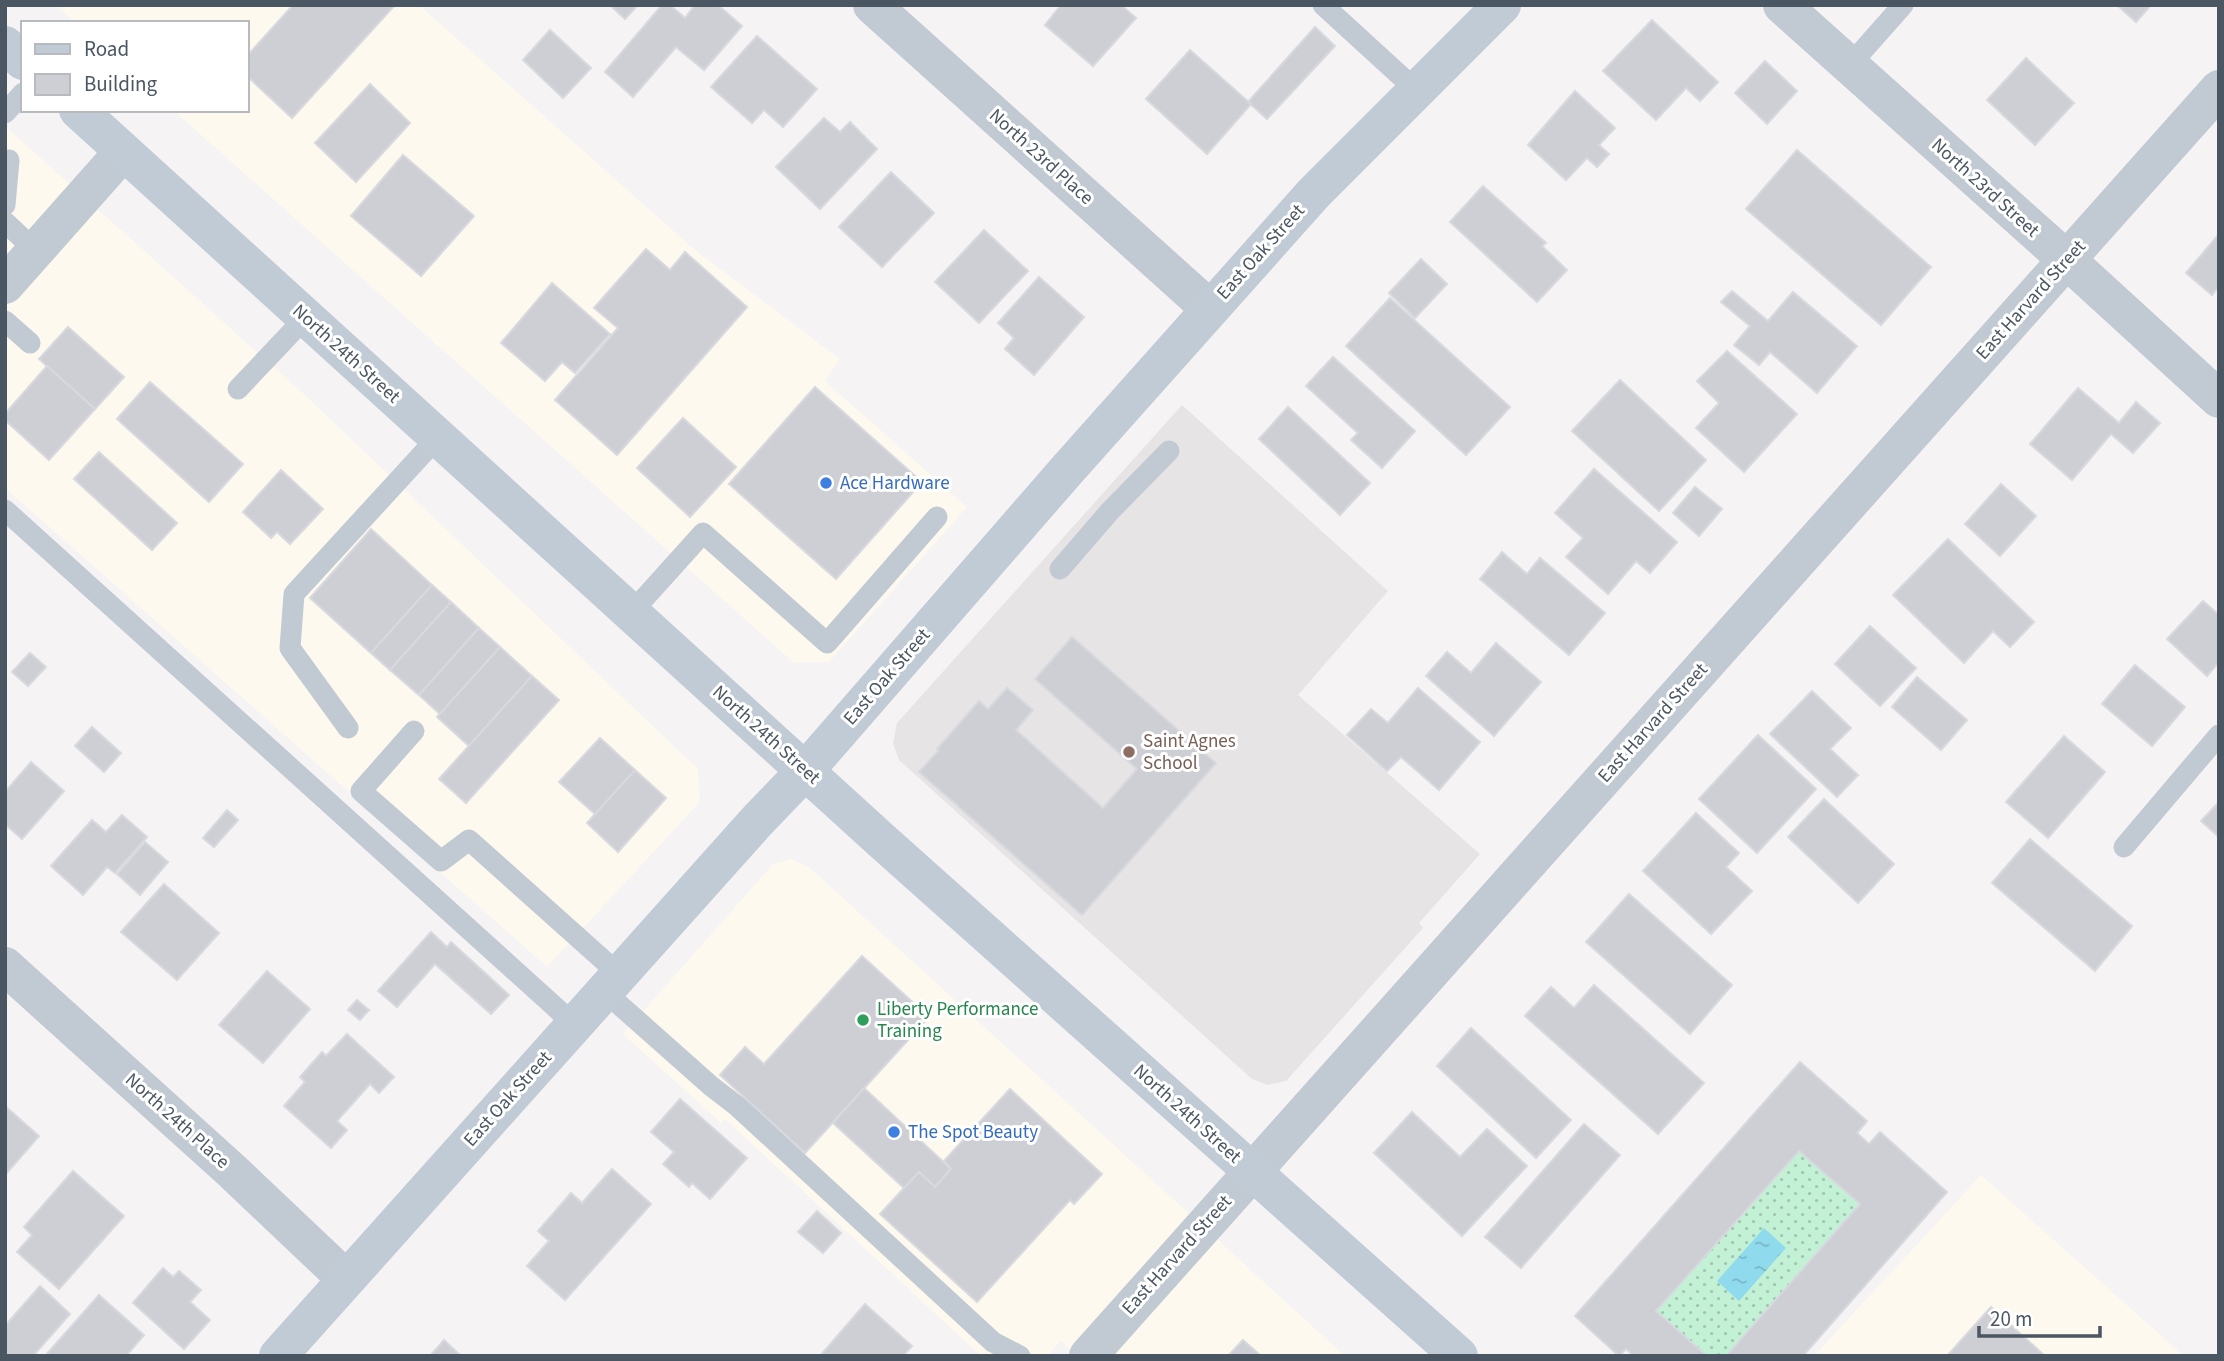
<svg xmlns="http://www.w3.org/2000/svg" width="2224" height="1361" font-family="'Source Sans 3',sans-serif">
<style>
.commercial{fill:#fdf9ef}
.education{fill:#e6e4e5}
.grass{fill:url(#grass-dots)}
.water{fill:url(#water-ripples)}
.building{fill:#cdcfd5;stroke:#d7d9de;stroke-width:2}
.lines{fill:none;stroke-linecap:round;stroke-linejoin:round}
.lane{stroke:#c1cad2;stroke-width:21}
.street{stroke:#c1cad2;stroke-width:38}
.secondary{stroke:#c1cbd6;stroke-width:38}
.shop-dot{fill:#3f7fe0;stroke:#fff;stroke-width:2.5}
.education-dot{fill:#8d6e63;stroke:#fff;stroke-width:2.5}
.leisure-dot{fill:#2e9e5b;stroke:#fff;stroke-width:2.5}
.labels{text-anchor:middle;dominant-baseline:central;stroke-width:6;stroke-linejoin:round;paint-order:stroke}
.street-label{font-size:19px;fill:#4a5661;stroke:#fff}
.shop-label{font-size:19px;fill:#366cbe;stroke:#fff;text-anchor:start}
.education-label{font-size:19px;fill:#785e54;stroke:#fff;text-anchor:start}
.leisure-label{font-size:19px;fill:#27864d;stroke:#fff;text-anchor:start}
</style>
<defs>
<pattern id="grass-dots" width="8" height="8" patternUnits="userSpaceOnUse" patternTransform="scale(1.75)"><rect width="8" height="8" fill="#c3f1d5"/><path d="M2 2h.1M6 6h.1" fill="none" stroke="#a0c6b0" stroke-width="1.8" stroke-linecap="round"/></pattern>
<pattern id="water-ripples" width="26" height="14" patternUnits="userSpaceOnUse" patternTransform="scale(1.75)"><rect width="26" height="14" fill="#90daee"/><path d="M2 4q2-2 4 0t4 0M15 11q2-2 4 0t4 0" fill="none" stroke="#78b4c4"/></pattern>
</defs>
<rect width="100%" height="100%" fill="#f5f3f3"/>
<g class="commercial">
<path d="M56 5H419L695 250 840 359 825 381 967 507 829 662H793L173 110H247V23H75Z"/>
<path d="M5 126 306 396 698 769 700 802 547 967 5 488Z"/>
<path d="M791 859 809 867 1345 1356H1077L1061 1341 1047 1356H981L725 1119 721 1123 623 1034 773 864Z"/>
<path d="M1981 1175 2184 1356H1814Z"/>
</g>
<path class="education" d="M1182 405 1388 591 1298 695 1480 854 1419 923 1423 928 1286 1081 1268 1085 1252 1079 899 760 893 743 897 723Z"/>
<path class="grass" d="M1799 1151 1860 1204 1726 1356H1707L1656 1311Z"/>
<path class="water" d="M1764 1228 1786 1248 1739 1301 1717 1281Z"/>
<g class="building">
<path d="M293 5H395L292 118 247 76V56Z"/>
<path d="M610 5H638L625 19Z"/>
<path d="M662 5H670L685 18 695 5H718L742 26 704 70 676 47 633 97 605 72Z"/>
<path d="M1061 5H1121L1136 18 1093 66 1045 25Z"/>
<path d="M2117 5H2151L2136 22Z"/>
<path d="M1652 20 1718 82 1700 101 1686 88 1656 120 1603 71Z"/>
<path d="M1315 27 1335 46 1267 119 1248 102Z"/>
<path d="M550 30 591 68 563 98 523 60Z"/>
<path d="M757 36 817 89 783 127 764 110 752 123 711 87Z"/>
<path d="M1190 50 1251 104 1207 154 1146 99Z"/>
<path d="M2026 58 2074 103 2035 145 1987 100Z"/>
<path d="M1765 61 1797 91 1767 124 1735 93Z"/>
<path d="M370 84 410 123 356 182 315 143Z"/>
<path d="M1575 91 1615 128 1599 145 1609 154 1597 167 1587 158 1566 180 1528 145Z"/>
<path d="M824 118 840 132 850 122 877 149 820 209 776 167Z"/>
<path d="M1797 150 1931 267 1881 325 1746 209Z"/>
<path d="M403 155 474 216 421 276 351 216Z"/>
<path d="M891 172 934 213 882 267 839 227Z"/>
<path d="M1483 186 1546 243 1542 246 1567 270 1537 302 1450 222Z"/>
<path d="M984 230 1028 271 979 323 935 282Z"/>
<path d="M2219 234V286L2212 295 2186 273Z"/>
<path d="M646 249 670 270 685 252 747 307 617 455 555 400 618 328 594 308Z"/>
<path d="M1421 259 1447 284 1415 318 1389 293Z"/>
<path d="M1039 277 1084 317 1034 375 1005 349 1014 338 998 323Z"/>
<path d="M552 283 610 334 575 373 562 362 545 381 501 343Z"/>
<path d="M1732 291 1768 321 1793 292 1857 346 1817 393 1770 352 1759 365 1734 345 1750 326 1721 302Z"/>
<path d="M1390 298 1510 407 1466 455 1346 346Z"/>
<path d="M68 327 124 377 95 409 39 359Z"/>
<path d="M1727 351 1797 414 1744 472 1696 428 1719 403 1697 381Z"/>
<path d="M1333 357 1415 431 1382 468 1351 440 1358 433 1306 386Z"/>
<path d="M47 366 95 409 49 460 5 420V414Z"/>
<path d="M1620 380 1706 460 1659 511 1572 431Z"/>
<path d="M150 382 243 464 209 502 117 419Z"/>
<path d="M815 387 922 482 836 579 729 484Z"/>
<path d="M2078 388 2119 423 2136 402 2160 423 2133 453 2111 434 2072 480 2030 444Z"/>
<path d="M1288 407 1370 483 1340 515 1259 439Z"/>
<path d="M683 418 736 467 690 517 637 468Z"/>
<path d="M99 452 177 523 152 550 74 479Z"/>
<path d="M1594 469 1677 542 1650 573 1636 561 1608 594 1566 557 1583 538 1555 513Z"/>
<path d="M281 470 323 509 290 544 277 532 271 538 243 512Z"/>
<path d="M2001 484 2036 516 2000 556 1965 524Z"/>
<path d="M1695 487 1722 509 1699 536 1673 513Z"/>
<path d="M371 529 432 585 371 653 310 598Z"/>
<path d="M1948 539 2034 622 2010 647 1993 631 1964 663 1893 595Z"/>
<path d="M1502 552 1527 574 1540 558 1605 613 1569 655 1480 579Z"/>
<path d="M432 585 451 602 390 670 371 653Z"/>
<path d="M2203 601 2219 615V662L2207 676 2167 639Z"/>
<path d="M451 602 479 628 419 695 390 670Z"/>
<path d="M1870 626 1916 668 1880 706 1835 664Z"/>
<path d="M479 628 500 647 440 714 419 695Z"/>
<path d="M1072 637 1216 763 1082 915 919 772 939 750 937 749 979 701 988 709 1007 688 1033 710 1016 730 1103 808 1137 769 1035 679Z"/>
<path d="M1496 643 1541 682 1494 736 1426 676 1447 652 1471 673Z"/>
<path d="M500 647 532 676 469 746 437 717Z"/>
<path d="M30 653 46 667 28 686 12 672Z"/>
<path d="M2135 665 2185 707 2152 746 2102 704Z"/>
<path d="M532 676 559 700 466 803 439 779Z"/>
<path d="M1917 677 1967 720 1941 750 1892 707Z"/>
<path d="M1418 688 1480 742 1439 790 1401 757 1387 771 1347 735 1371 709 1388 723Z"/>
<path d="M1812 691 1851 728 1830 749 1858 775 1837 797 1770 734Z"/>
<path d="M92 727 121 753 104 772 75 746Z"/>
<path d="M1758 735 1816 789 1757 853 1699 799Z"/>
<path d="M2064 736 2105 772 2048 838 2006 802Z"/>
<path d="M600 738 635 770 595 814 559 782Z"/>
<path d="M31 762 64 791 22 839 5 824V792Z"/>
<path d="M635 770 666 798 618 852 587 823Z"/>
<path d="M1824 799 1894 864 1858 903 1788 837Z"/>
<path d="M2219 802V837L2201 821Z"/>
<path d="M227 810 238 820 214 847 203 838Z"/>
<path d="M1696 813 1739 853 1726 867 1752 891 1711 934 1643 871Z"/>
<path d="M122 815 147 837 115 873 107 867 83 895 51 866 92 820 106 832Z"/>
<path d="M2030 839 2132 926 2095 971 1992 883Z"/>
<path d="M145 842 168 862 140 895 117 874Z"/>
<path d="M164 884 219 933 177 980 121 932Z"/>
<path d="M1629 894 1732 985 1690 1034 1586 942Z"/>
<path d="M431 932 447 947 451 942 509 995 491 1014 435 964 397 1007 378 991Z"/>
<path d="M862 956 929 1017 805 1153 720 1075 745 1047 764 1064Z"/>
<path d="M267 971 310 1009 263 1063 219 1025Z"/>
<path d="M1594 985 1704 1083 1658 1134 1525 1016 1551 987 1574 1008Z"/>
<path d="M357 1000 369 1010 360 1020 348 1010Z"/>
<path d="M1471 1028 1571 1120 1536 1158 1437 1066Z"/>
<path d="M347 1034 394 1077 379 1093 370 1084 337 1121 347 1130 331 1148 284 1106 305 1082 300 1077 322 1052 326 1056Z"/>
<path d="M1800 1062 1867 1121 1857 1133 1869 1144 1880 1132 1947 1192 1803 1356H1726L1860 1204 1799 1151 1656 1311 1707 1356H1634L1626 1349 1619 1356 1575 1316Z"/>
<path d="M864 1088 951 1169 935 1187 919 1172 904 1188 833 1123Z"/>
<path d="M1010 1089 1102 1174 1074 1204 1070 1200 977 1302 880 1214 919 1172 935 1187 951 1169 944 1161Z"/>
<path d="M680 1099 747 1158 710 1199 692 1183 689 1187 663 1164 674 1152 651 1132Z"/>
<path d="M5 1106 39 1136 5 1175Z"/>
<path d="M1412 1112 1460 1157 1487 1129 1527 1166 1462 1236 1374 1153Z"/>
<path d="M1584 1124 1620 1155 1521 1268 1485 1237Z"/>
<path d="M612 1169 651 1204 565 1300 527 1266 549 1241 538 1231 571 1193 582 1203Z"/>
<path d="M73 1171 124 1216 59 1289 17 1252 32 1235 24 1227Z"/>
<path d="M817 1211 841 1233 823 1253 798 1232Z"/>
<path d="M163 1268 173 1277 179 1271 201 1290 190 1302 210 1320 184 1349 133 1303Z"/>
<path d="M40 1286 70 1314 33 1356H5V1326Z"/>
<path d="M99 1295 144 1335 126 1356H45Z"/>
<path d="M865 1304 912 1346 903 1356H820Z"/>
<path d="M1991 1307 2045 1356H1947Z"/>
<path d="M444 1340 461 1356H430Z"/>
<path d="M1243 1340 1261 1356H1228Z"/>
</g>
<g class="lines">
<g class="lane">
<path d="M1323 5 1416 90"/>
<path d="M1849 66 1903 5"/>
<path d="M5 113 23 93"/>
<path d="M5 205 9 160"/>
<path d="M5 222 36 251"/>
<path d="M5 321 30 343"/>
<path d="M238 389 306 317"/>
<path d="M5 510 575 1025"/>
<path d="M1060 569 1111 510 1169 451"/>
<path d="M631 613 703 533 827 643 937 517"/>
<path d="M348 728 290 648 294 594 438 437"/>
<path d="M414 731 361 791 441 861 469 840 620 975"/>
<path d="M2124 847 2219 735"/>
<path d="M605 992 711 1086 737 1106 993 1342 1020 1356"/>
</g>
<g class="street">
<path d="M872 5 1210 309"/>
<path d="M1782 5 2067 260 2219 399"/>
<path d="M5 285 123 152"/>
<path d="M5 966 232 1171 346 1279"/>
<path d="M1088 1356 2219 89"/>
</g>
<g class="secondary">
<path d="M5 45 23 61"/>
<path d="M78 110 882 841 1459 1356"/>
<path d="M278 1356 757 821 805 771 1067 470 1314 193 1502 5"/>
</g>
</g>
<g class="shop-dot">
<circle cx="826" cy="483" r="7"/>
<circle cx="894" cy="1132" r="7"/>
</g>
<circle class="education-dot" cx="1129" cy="752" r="7"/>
<circle class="leisure-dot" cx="863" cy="1020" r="7"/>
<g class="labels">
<g class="street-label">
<text transform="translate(1041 157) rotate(42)">North 23rd Place</text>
<text transform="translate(1985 188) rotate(42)">North 23rd Street</text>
<text transform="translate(1261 252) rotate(-48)">East Oak Street</text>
<text transform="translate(2031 300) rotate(-48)">East Harvard Street</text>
<text transform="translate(346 354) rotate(42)">North 24th Street</text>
<text transform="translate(887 677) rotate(-49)">East Oak Street</text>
<text transform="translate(1653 723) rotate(-48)">East Harvard Street</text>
<text transform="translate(766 735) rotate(42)">North 24th Street</text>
<text transform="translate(508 1099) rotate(-48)">East Oak Street</text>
<text transform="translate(1187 1114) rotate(42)">North 24th Street</text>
<text transform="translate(177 1121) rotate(42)">North 24th Place</text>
<text transform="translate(1177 1255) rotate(-48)">East Harvard Street</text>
</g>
<g class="shop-label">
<text x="840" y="483">Ace Hardware</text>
<text x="908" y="1132">The Spot Beauty</text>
</g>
<g class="education-label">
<text x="1143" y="741">Saint Agnes<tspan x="1143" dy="22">School</tspan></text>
</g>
<g class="leisure-label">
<text x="877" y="1009">Liberty Performance<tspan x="877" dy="22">Training</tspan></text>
</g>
</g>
<rect width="2224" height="1361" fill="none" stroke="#4a5661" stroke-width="14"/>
<rect x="21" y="21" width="228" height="91" fill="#ffffff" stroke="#b7bbc0" stroke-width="2"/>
<rect x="35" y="44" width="35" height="10" fill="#c1cbd6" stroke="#b7bbc0" stroke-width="2"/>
<text x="84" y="56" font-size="21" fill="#4a5661">Road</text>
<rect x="35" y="74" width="35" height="21" fill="#cdcfd5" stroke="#b7bbc0" stroke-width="2"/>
<text x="84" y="91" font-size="21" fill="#4a5661">Building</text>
<path d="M1979 1326v10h121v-10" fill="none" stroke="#4a5661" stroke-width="3.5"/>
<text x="1990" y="1326" font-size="21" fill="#4a5661" stroke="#ffffff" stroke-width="5" paint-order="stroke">20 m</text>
</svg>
